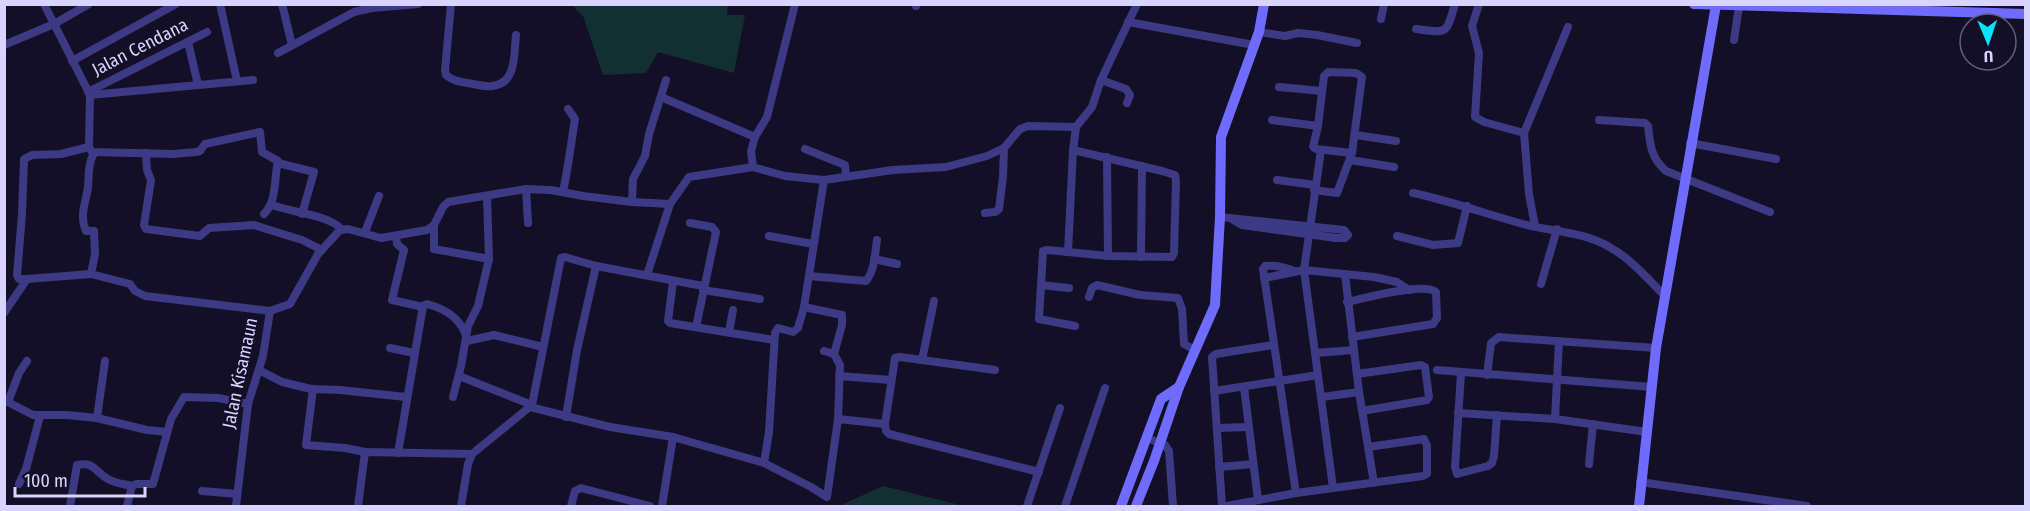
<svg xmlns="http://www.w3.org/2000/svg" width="2030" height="511" font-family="'Fira Sans Condensed',sans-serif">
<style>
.green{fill:#12302f}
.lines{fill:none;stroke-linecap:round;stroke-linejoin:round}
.street{stroke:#3d3a85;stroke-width:8}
.secondary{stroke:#6f6bff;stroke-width:10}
.labels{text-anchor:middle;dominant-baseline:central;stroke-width:4.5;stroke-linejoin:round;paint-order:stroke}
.street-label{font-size:18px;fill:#d9d4ff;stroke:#130f26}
</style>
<rect width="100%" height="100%" fill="#130f26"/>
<g class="green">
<path d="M572 5H728L727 15H745L734 73 658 52 646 73 603 75 583 16Z"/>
<path d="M883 486 964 506H839Z"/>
</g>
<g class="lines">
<g class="street">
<path d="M44 4 90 95 89 147 92 152 173 154 196 152 200 151 205 144 260 132 262 152 278 161C274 178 277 202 264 214"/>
<path d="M220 4 237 81"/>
<path d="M282 4 292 45"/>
<path d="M451 4 445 70 446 75C454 82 463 82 473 84 479 85 486 87 492 86 517 84 514 53 516 35"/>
<path d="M916 4V6"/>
<path d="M1479 4 1472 26 1479 53 1475 117 1484 122 1524 133"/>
<path d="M1381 19 1384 4"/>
<path d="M1128 22 1254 45"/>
<path d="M1416 29C1448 33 1446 35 1455 4"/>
<path d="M1259 32 1285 36 1298 33 1317 35 1357 43"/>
<path d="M1734 40 1739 6"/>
<path d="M188 42 198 85"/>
<path d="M4 45 54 24 89 4"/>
<path d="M278 53 354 12 372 8 418 4"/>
<path d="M72 61 176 4"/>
<path d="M1101 80 1126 89 1130 95 1127 103"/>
<path d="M1279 87 1322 91"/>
<path d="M88 92 207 32"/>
<path d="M90 95 253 80"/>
<path d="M661 97 755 137 751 151 753 167"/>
<path d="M1272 120 1318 126"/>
<path d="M1599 120 1645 123 1648 126C1650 145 1651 158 1666 171L1770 212"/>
<path d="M1076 127 1092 107 1101 80 1137 4"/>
<path d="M1356 135 1396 141"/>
<path d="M755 137 767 117 795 4"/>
<path d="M1690 143 1776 159"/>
<path d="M805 149 845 165 846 176"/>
<path d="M1073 150 1162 171 1175 175 1176 181 1174 253 1172 257 1108 256 1048 250 1043 251 1039 319 1075 326"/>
<path d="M1321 150 1304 270 1333 488"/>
<path d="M146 153 147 170 151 180 144 225 146 229 200 236 209 228 254 225 302 240 322 250"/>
<path d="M1107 157 1108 256"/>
<path d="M1350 160 1394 167"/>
<path d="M278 163 314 172 302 214"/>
<path d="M1277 180 1315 185"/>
<path d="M526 189 528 223"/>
<path d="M1314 190 1337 193 1352 153 1362 77 1356 73 1328 72 1324 76 1318 126 1313 147 1316 149 1352 153"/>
<path d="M563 192C568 168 571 144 575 119L568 109"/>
<path d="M1413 193C1451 201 1486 214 1523 224 1553 232 1583 231 1611 248 1631 259 1649 280 1665 296"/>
<path d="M632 202 633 179 645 156 649 134 666 80"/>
<path d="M272 205C290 212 330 215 341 229"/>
<path d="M985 213 995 212 999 209 1003 177 1004 148"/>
<path d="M1220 217 1344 230 1348 235 1345 238H1336L1242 225 1232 219"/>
<path d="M690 223 712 227 716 232 696 327"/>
<path d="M434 225V249L489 259"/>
<path d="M1535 226 1529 194 1524 133 1568 27"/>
<path d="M365 232 379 196"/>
<path d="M396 236 397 244 404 250 392 300 423 307"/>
<path d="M769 236 813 244"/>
<path d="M1397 236 1433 245 1458 243 1467 206"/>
<path d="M1068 252 1073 150 1076 127"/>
<path d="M1141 257 1142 166"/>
<path d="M874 259 897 264"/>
<path d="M1294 271C1285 267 1275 265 1265 266L1263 269 1296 493"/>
<path d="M91 274 95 254 94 231H86C79 216 86 202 88 187 89 174 88 164 94 153"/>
<path d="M1345 274 1359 392 1374 483"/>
<path d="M647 275 670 204 689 177 753 167 785 176 824 180 893 170 946 167 987 156 1004 148 1020 129 1028 126 1076 127"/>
<path d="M809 276 866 281C875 270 875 253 877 240"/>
<path d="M1264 278 1304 270 1374 277 1397 282 1409 290"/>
<path d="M27 279 91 274 130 284 135 291 145 296 270 311"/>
<path d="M673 282 668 321 670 323 774 340"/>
<path d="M1541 284 1557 229"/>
<path d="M1041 285 1069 288"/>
<path d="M703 290 760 299"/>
<path d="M1089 297 1092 288 1097 285 1140 295 1178 298 1182 309 1184 344 1195 350"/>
<path d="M1347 302C1364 298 1424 282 1436 292L1437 318 1433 324 1352 337"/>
<path d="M804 307 842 315V325L834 354"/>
<path d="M4 313 27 279H19L17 275 22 214 24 159 32 155 61 154 89 147"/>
<path d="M729 332 733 310"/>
<path d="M467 341 494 335 543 347"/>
<path d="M390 348 414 353"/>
<path d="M1315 353 1354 350"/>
<path d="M922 360 934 301"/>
<path d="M259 370 282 382 311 389 340 390 406 397"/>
<path d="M995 370 900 357 895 358 885 424 886 431 889 434 1039 472"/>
<path d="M1437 370 1652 387"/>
<path d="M1461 373 1455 467 1457 474 1488 466 1492 463 1494 456 1497 415"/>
<path d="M1357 374 1421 365 1425 367 1429 397 1427 400 1362 411"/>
<path d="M1487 375 1491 343 1499 337 1656 348"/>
<path d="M459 376 532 405"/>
<path d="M839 376 891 380"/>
<path d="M1244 387 1258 500"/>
<path d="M313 389 306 445 345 448 365 452"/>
<path d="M1214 391 1318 375"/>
<path d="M453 397 461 366 468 326 478 306 489 259 487 196"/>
<path d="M1322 397 1359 392"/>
<path d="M4 400 33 415H67L97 418 147 430 167 432"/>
<path d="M8 402 19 373 27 361"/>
<path d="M530 407 610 427 673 437 764 463 811 487 827 497 838 419 840 365 834 354 824 351"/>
<path d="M1458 413 1555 419 1647 432"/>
<path d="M566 417 577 350 596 266"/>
<path d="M97 418 105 361"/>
<path d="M838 419 885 424"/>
<path d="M1555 419 1559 341"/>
<path d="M1218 428 1248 427"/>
<path d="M1147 438 1165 445 1169 451 1173 506"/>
<path d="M398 453 423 306 427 304C446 309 462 319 467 339"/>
<path d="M764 463 769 432 775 333 778 328 793 332 798 328 804 307 824 180"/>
<path d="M1589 464 1593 424"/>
<path d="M1219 467 1253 464"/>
<path d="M1640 482 1807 506"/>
<path d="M19 484 26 469 40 416"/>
<path d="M202 491 237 494"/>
<path d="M70 506 77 465C94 461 95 472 108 479 114 483 124 484 132 486"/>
<path d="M127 506 132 486 136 484H153L171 419 184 397 218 398 248 404"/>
<path d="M236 506 248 404 263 356 270 311 290 304 318 254 340 230 348 229 381 238 427 230 434 225 443 207 448 202 526 189 551 190 583 196 632 202 670 204"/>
<path d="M358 506 365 452 472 454"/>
<path d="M461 506 468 464 472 454 532 405 561 258 565 257 596 266 703 286"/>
<path d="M571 506 575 491 581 488 650 506"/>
<path d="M662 506 673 437"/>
<path d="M1027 506 1060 408"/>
<path d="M1065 506 1105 388"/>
<path d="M1222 506 1212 357 1216 354 1273 345"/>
<path d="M1227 506 1296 493 1423 476 1427 474V446L1424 439 1368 447"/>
</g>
<g class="secondary">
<path d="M1694 4 2026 14"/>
<path d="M1121 506 1161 399 1179 387"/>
<path d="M1136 506 1154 461 1179 387 1215 305 1220 217 1221 137 1259 32 1264 4"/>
<path d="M1639 506 1656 348 1716 5"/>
</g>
</g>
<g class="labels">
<g class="street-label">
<text transform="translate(140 47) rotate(-27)">Jalan Cendana</text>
<text transform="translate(240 373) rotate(-78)">Jalan Kisamaun</text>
</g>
</g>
<rect width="2030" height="511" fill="none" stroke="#d9d4ff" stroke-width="12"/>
<g transform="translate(1988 42) rotate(178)"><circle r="28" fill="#130f26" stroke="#625e7d" stroke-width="1.5"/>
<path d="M0-4.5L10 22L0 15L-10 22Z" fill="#00e5ff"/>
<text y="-9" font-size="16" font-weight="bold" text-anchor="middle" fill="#d9d4ff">U</text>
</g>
<path d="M15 487v9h130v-9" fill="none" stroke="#d9d4ff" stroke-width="3"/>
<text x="24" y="487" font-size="18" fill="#d9d4ff" stroke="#130f26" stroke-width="4.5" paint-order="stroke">100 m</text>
</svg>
